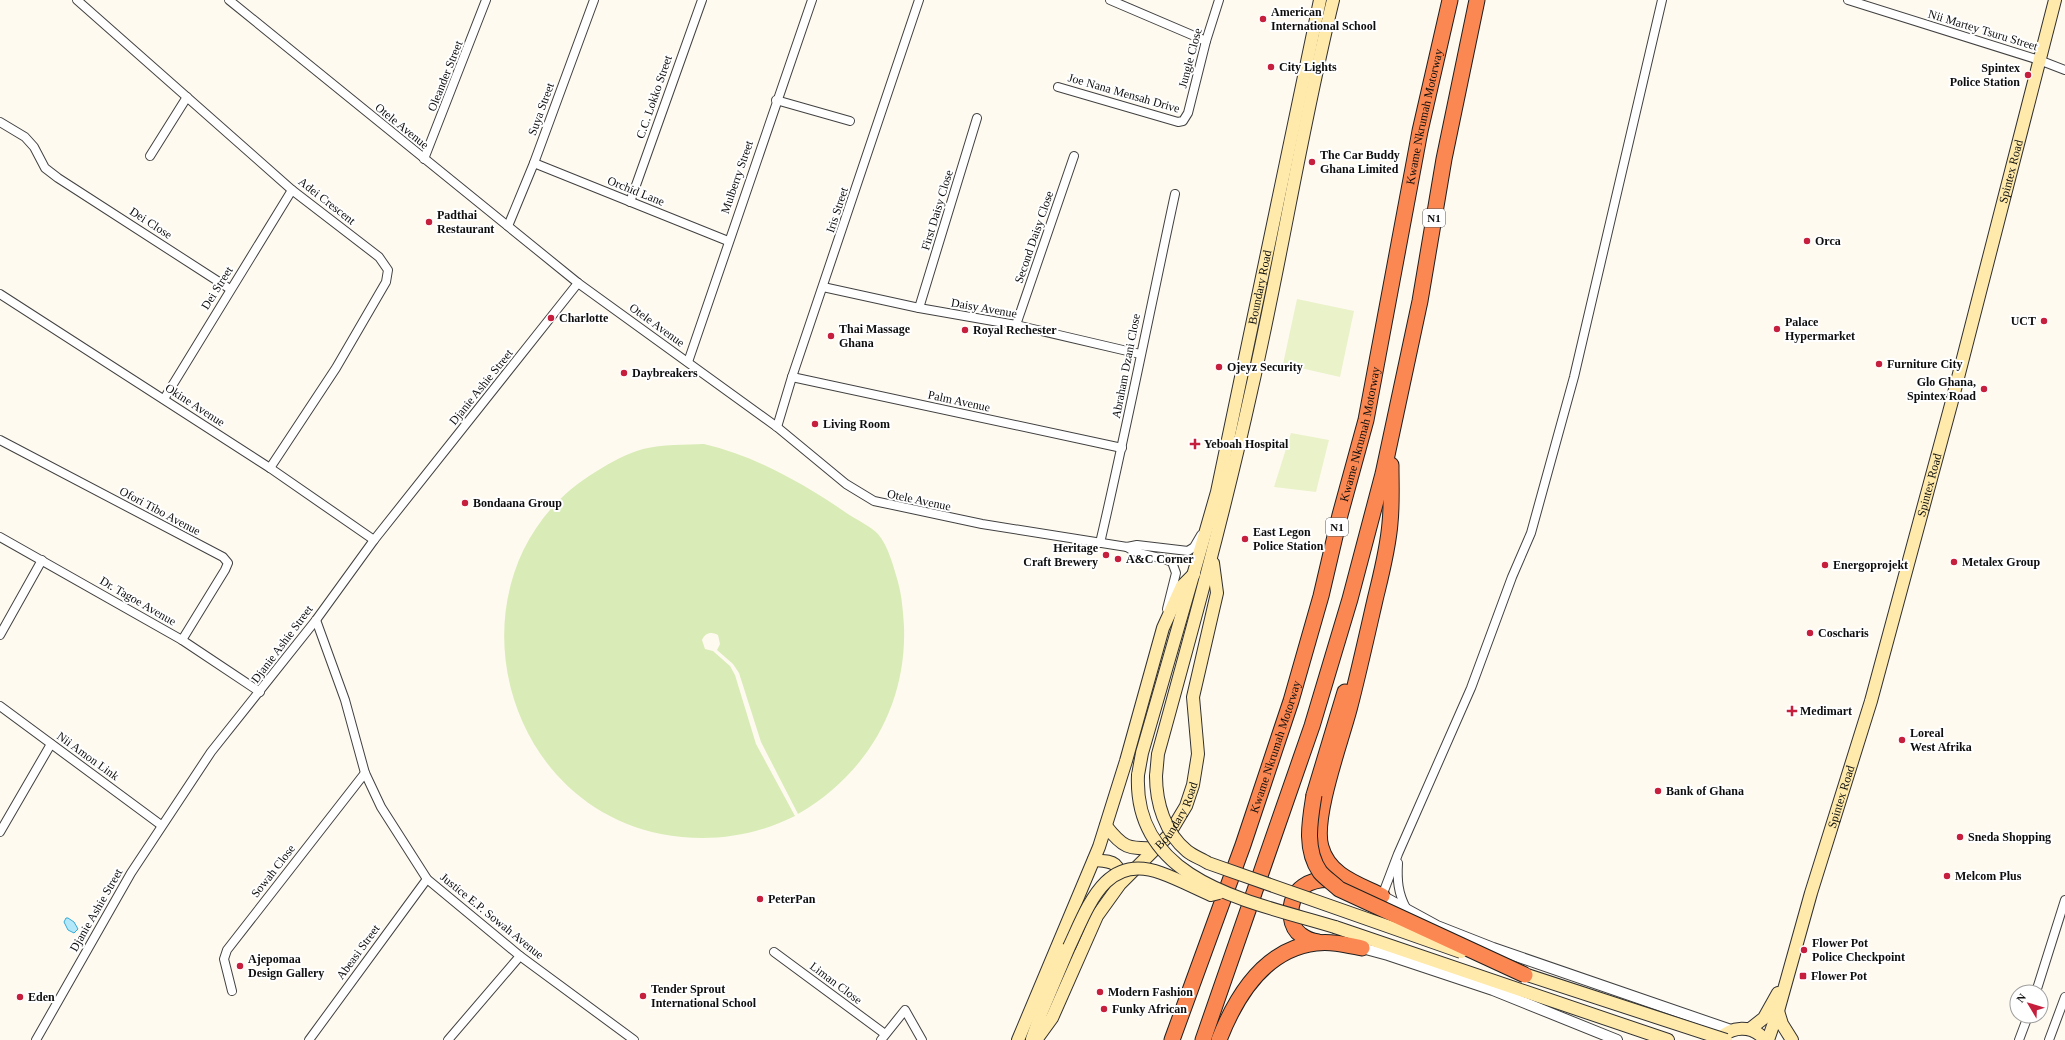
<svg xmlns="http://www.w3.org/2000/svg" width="2065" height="1040" font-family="'Times New Roman',serif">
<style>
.green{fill:#d9ecb7}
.pitch{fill:#eaf2c9}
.water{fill:#b2e8f9;stroke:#35aad4}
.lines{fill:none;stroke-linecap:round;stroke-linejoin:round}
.minor-casing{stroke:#414141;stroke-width:10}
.tertiary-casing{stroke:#414141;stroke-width:12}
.secondary-casing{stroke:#303030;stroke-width:14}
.motorway-casing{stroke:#1f1f1f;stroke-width:17}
.minor{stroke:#fff;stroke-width:8}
.tertiary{stroke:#fff;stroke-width:10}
.secondary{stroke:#ffeaab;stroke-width:12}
.motorway{stroke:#fb8852;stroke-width:15}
.secondary-bridge-casing{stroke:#303030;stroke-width:14;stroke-linecap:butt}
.motorway-bridge-casing{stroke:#1f1f1f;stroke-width:17;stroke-linecap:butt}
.secondary-bridge{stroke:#ffeaab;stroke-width:12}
.motorway-bridge{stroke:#fb8852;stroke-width:15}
.poi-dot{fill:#c61f3d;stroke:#fff;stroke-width:1.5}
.labels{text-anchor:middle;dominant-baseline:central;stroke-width:4;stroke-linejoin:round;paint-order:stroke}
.shield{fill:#fff;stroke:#565656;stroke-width:1}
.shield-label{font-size:11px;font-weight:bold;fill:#0e0e0e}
.poi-label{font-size:12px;font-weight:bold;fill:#0e0e0e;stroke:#fff;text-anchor:start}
.street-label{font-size:12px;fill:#0e0e0e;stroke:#fff}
</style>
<rect width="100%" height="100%" fill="#fffaf0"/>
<path class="green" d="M704 444C756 456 804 484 848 514 857 520 870 526 878 534 888 545 894 568 898 582 902 597 903 611 904 626 907 706 866 775 798 814L761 742 739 673 733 664 717 650 720 644 718 635C711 631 705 633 702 640L705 649 713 651 730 666 735 675 756 744 795 816C753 837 707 843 661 834 489 799 445 561 597 471 611 462 626 454 643 449 663 444 684 445 704 444Z"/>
<g class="pitch">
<path d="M1297 299 1354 311 1340 377 1283 364Z"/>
<path d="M1291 433 1329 440 1316 492 1274 487Z"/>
</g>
<path class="water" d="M66 918H68L74 922 78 929 74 933 68 930 64 922Z"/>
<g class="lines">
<g class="minor-casing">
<g id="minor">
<path d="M77 0 292 190 379 257 388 270 386 282 336 368 270 468"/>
<path d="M229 0 578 283 777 427 846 484 874 501 982 524 1127 547 1137 545 1188 551 1194 547 1201 535"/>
<path d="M1110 0 1206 41"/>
<path d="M1848 0 2039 60 2065 70"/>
<path d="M1058 87 1178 122 1183 121 1188 113 1206 41 1219 0"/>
<path d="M776 100 850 121"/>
<path d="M0 122 25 137 34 147 45 168 58 178 230 289"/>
<path d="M150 156 187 97"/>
<path d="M424 159 486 0"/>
<path d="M534 163 728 241"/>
<path d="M630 202 702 0"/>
<path d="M508 226 534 163 594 0"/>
<path d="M823 287 919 308 1016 325 1140 354"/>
<path d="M0 294 270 468 374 540"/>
<path d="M919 308 977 118"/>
<path d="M1016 325 1074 156"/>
<path d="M688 362 812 0"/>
<path d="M792 377 1122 448"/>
<path d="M164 399 292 190"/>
<path d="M777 427 792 377 919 0"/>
<path d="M0 440 223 557 228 563 225 570 182 640"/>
<path d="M0 537 182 640 260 692"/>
<path d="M1100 543C1127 427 1150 310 1175 194"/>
<path d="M1127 547C1140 557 1158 555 1172 562L1176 573 1167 609"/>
<path d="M316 620 345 700 365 773 381 807 427 879 520 956 634 1040"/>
<path d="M0 635 42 560"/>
<path d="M0 706 161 825"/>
<path d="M0 832 51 744"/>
<path d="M1398 863C1397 880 1398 893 1406 908"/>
<path d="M1382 896 1398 854 1471 688 1512 577 1531 533 1574 377 1662 0"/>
<path d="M774 952 885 1034"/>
<path d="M232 991 224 959 227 950 365 773"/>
<path d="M2036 992 2065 900"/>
<path d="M36 1040 131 873 211 752 316 620 374 540 578 283"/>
<path d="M309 1040 427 879"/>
<path d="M448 1040 520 956"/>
<path d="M881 1040 905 1010 922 1040"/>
<path d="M2019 1040 2028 1016"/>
<path d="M2049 1040 2065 997"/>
</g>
</g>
<g class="tertiary-casing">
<g id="tertiary">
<path d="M1382 896 1437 926 1493 948 1731 1030"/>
<path d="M1362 948 1388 955 1493 990 1617 1040"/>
</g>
</g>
<g class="secondary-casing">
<g id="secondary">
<path id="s1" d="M1138 775 1142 753 1217 492 1320 0"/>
<path d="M1156 776 1158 754C1191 634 1224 514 1251 392 1281 262 1301 130 1333 0"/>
<path d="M1106 826C1123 848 1128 849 1155 848"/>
<path d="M1094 860C1113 862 1120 861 1120 883"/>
<path d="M1335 927 1668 1040"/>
<path d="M1778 1011 1782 1024 1792 1040"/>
<path d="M1750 1029 1764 1018 1778 993"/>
<path d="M1032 1039 1040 1016 1069 947"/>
<path d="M1018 1040 1099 847 1126 761 1163 628 1182 586 1194 574"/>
<path id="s2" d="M1036 1040 1052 1018 1097 916 1120 884 1168 836 1186 806 1193 785 1198 754 1193 697 1217 593 1213 563"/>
<path d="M1718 1040C1731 1026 1752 1024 1765 1040"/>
<path id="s3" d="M1768 1040 1778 1011 1811 893 1871 701 1952 401 2055 0"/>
</g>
</g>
<g class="motorway-casing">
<g id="motorway">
<path d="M1314 795 1345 692"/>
<path d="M1382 896C1358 884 1329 876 1321 847 1312 818 1342 738 1350 706 1359 671 1367 635 1375 600 1381 575 1388 549 1390 523 1392 504 1391 484 1391 465"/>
<path d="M1318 942C1312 941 1306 939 1301 935 1295 931 1292 924 1291 916 1289 888 1311 877 1336 880"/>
<path id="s4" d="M1172 1040 1243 845 1291 701 1321 596 1340 515 1366 420 1420 131 1450 0"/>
<path d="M1203 1040 1312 726 1350 599 1383 474 1420 301 1444 159 1477 0"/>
<path d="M1219 1040C1236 996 1265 949 1316 943 1332 941 1347 945 1362 948"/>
</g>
</g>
<use href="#minor" class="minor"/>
<use href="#tertiary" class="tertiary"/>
<use href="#secondary" class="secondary"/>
<use href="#motorway" class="motorway"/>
<g class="secondary-bridge-casing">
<g id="secondary-bridge">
<path d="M1138 775C1133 884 1254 902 1335 927"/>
<path d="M1156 776C1156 803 1165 833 1187 851 1193 856 1202 859 1208 863L1461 952"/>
<path d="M1069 947C1088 907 1105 852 1161 873 1178 879 1195 888 1211 895L1219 893"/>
<path d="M1518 972 1726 1040"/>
</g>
</g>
<g class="motorway-bridge-casing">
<path id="motorway-bridge" d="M1314 795C1310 820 1304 849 1320 872 1325 878 1333 883 1339 889L1525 975"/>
</g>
<use href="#secondary-bridge" class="secondary-bridge"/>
<use href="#motorway-bridge" class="motorway-bridge"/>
</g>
<g class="poi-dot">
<circle cx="1263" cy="19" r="4"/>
<circle cx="1271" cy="67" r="4"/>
<circle cx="2028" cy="75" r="4"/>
<circle cx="1312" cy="162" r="4"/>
<circle cx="429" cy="222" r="4"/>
<circle cx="1807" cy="241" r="4"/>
<circle cx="551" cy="318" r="4"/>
<circle cx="2044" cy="321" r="4"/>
<circle cx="1777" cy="329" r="4"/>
<circle cx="965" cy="330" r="4"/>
<circle cx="831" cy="336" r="4"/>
<circle cx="1879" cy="364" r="4"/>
<circle cx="1219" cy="367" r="4"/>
<circle cx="624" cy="373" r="4"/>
<circle cx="1984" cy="389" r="4"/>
<circle cx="815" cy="424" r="4"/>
<path d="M1193 438h4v4h4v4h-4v4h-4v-4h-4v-4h4z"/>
<circle cx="465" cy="503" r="4"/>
<circle cx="1245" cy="539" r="4"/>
<circle cx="1106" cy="555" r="4"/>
<circle cx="1118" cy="559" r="4"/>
<circle cx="1954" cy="562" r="4"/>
<circle cx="1825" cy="565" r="4"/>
<circle cx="1810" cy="633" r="4"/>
<path d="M1790 705h4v4h4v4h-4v4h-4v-4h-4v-4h4z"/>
<circle cx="1902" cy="740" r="4"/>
<circle cx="1658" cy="791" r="4"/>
<circle cx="1960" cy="837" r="4"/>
<circle cx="1947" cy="876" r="4"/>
<circle cx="760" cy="899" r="4"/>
<circle cx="1804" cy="950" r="4"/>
<circle cx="240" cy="966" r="4"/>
<rect x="1799" y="972" width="8" height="8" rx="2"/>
<circle cx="1100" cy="992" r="4"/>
<circle cx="643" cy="996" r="4"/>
<circle cx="20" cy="997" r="4"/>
<circle cx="1104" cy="1009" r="4"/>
</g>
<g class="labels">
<g class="shield">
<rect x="1423" y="209" width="22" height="18" rx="3"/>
<rect x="1326" y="518" width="22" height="18" rx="3"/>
</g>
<g class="shield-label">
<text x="1434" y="218">N1</text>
<text x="1337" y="527">N1</text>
</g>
<g class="poi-label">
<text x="1271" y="12">American<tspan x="1271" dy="14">International School</tspan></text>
<text x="1279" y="67">City Lights</text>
<text x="2020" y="68" text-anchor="end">Spintex<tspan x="2020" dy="14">Police Station</tspan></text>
<text x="1320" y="155">The Car Buddy<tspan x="1320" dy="14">Ghana Limited</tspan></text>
<text x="437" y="215">Padthai<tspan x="437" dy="14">Restaurant</tspan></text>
<text x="1815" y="241">Orca</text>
<text x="559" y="318">Charlotte</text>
<text x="2036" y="321" text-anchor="end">UCT</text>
<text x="1785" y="322">Palace<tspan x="1785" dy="14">Hypermarket</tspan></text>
<text x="839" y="329">Thai Massage<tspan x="839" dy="14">Ghana</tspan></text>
<text x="973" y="330">Royal Rechester</text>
<text x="1887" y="364">Furniture City</text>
<text x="1227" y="367">Ojeyz Security</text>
<text x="632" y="373">Daybreakers</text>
<text x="1976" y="382" text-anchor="end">Glo Ghana,<tspan x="1976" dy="14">Spintex Road</tspan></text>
<text x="823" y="424">Living Room</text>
<text x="1204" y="444">Yeboah Hospital</text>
<text x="473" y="503">Bondaana Group</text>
<text x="1253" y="532">East Legon<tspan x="1253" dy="14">Police Station</tspan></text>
<text x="1098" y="548" text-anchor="end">Heritage<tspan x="1098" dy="14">Craft Brewery</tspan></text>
<text x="1126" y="559">A&amp;C Corner</text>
<text x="1962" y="562">Metalex Group</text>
<text x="1833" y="565">Energoprojekt</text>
<text x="1818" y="633">Coscharis</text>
<text x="1800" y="711">Medimart</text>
<text x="1910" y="733">Loreal<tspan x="1910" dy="14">West Afrika</tspan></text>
<text x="1666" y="791">Bank of Ghana</text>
<text x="1968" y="837">Sneda Shopping</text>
<text x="1955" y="876">Melcom Plus</text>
<text x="768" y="899">PeterPan</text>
<text x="1812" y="943">Flower Pot<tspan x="1812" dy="14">Police Checkpoint</tspan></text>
<text x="248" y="959">Ajepomaa<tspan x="248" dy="14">Design Gallery</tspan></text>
<text x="1811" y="976">Flower Pot</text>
<text x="651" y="989">Tender Sprout<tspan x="651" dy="14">International School</tspan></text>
<text x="1108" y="992">Modern Fashion</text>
<text x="28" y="997">Eden</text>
<text x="1112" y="1009">Funky African</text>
</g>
<g class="street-label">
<text transform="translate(1983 30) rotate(17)">Nii Martey Tsuru Street</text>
<text transform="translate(1190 58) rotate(-75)">Jungle Close</text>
<text transform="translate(445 76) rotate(-68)">Oleander Street</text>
<text transform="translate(1124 93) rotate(16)">Joe Nana Mensah Drive</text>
<text transform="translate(654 97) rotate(-71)">C.C. Lokko Street</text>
<text transform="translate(541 109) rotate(-70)">Suya Street</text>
<text stroke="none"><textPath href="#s4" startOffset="959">Kwame Nkrumah Motorway</textPath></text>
<text transform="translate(402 126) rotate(39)">Otele Avenue</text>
<text stroke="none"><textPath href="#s3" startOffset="902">Spintex Road</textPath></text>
<text transform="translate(737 177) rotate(-71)">Mulberry Street</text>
<text transform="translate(636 191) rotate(22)">Orchid Lane</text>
<text transform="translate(327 201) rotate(38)">Adei Crescent</text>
<text transform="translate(837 210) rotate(-72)">Iris Street</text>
<text transform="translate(937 210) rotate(-73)">First Daisy Close</text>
<text transform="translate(151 223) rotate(33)">Dei Close</text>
<text transform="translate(1034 237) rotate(-71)">Second Daisy Close</text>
<text stroke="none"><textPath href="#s1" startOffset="503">Boundary Road</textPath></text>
<text transform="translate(217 288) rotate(-58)">Dei Street</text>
<text transform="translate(984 308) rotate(10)">Daisy Avenue</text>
<text transform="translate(657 325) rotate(36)">Otele Avenue</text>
<text transform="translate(1126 366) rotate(-79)">Abraham Dzani Close</text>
<text transform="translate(481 387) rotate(-51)">Djanie Ashie Street</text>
<text transform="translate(959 401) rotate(12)">Palm Avenue</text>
<text transform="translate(195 405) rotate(33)">Okine Avenue</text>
<text stroke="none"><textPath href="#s4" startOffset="635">Kwame Nkrumah Motorway</textPath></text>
<text stroke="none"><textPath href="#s3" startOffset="578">Spintex Road</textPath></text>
<text transform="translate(919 500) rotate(12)">Otele Avenue</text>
<text transform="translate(160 511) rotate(28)">Ofori Tibo Avenue</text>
<text transform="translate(138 601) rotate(30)">Dr. Tagoe Avenue</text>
<text transform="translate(282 644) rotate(-53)">Djanie Ashie Street</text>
<text stroke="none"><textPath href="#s4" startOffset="311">Kwame Nkrumah Motorway</textPath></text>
<text transform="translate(88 756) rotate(36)">Nii Amon Link</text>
<text stroke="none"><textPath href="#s3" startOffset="254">Spintex Road</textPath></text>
<text stroke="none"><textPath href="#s2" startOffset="268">Boundary Road</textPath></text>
<text transform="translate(273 871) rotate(-52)">Sowah Close</text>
<text transform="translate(96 910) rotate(-60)">Djanie Ashie Street</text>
<text transform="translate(492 916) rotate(39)">Justice E.P. Sowah Avenue</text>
<text transform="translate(358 952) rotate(-54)">Abeasi Street</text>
<text transform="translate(836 983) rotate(37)">Liman Close</text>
</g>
</g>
<g transform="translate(2029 1004) rotate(308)"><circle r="19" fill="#ffffff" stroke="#9f9f9f"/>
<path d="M0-3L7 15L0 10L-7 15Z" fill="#c61f3d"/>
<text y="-6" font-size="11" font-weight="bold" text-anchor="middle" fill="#0e0e0e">N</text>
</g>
</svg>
